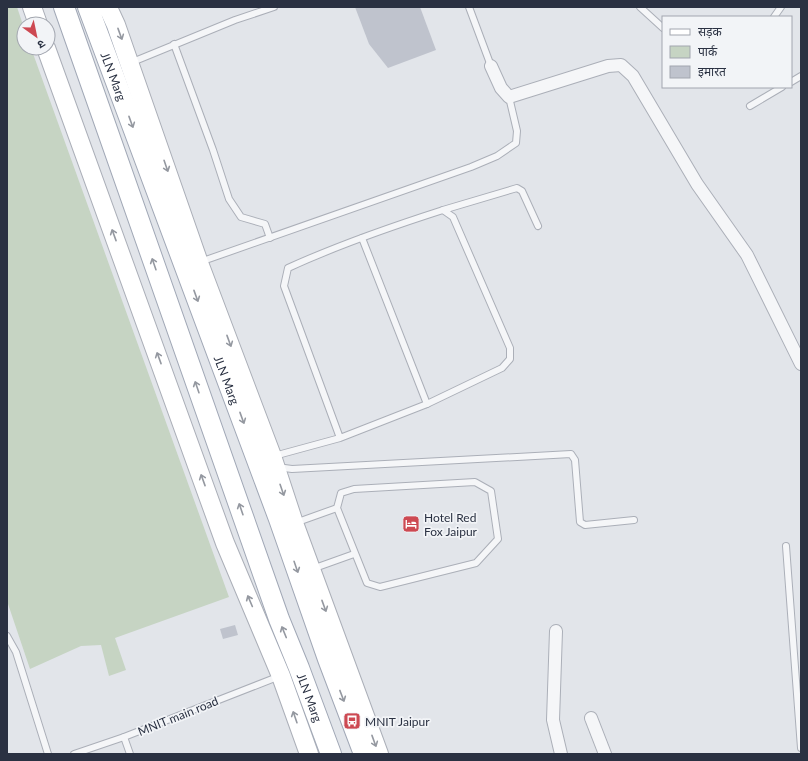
<svg xmlns="http://www.w3.org/2000/svg" width="808" height="761" font-family="Lato,'Noto Sans Devanagari',sans-serif">
<style>
.green{fill:#c6d4c3}
.building{fill:#bfc3cd}
.lines{fill:none;stroke-linecap:round;stroke-linejoin:round}
.lane-casing{stroke:#abafb8;stroke-width:8}
.street-casing{stroke:#abafb8;stroke-width:14}
.secondary-casing{stroke:#abafb8;stroke-width:20}
.primary-casing{stroke:#a1a8b6;stroke-width:22}
.lane{stroke:#f5f6f8;stroke-width:6}
.street{stroke:#f5f6f8;stroke-width:12}
.secondary{stroke:#fff;stroke-width:18}
.primary{stroke:#fff;stroke-width:20}
.oneway{stroke:#9498a0}
.labels{text-anchor:middle;dominant-baseline:central;stroke-width:3.5;stroke-linejoin:round;paint-order:stroke}
.street-label{font-size:12px;fill:#2a3142;stroke:#f2f4f7}
.poi-label{font-size:12px;fill:#2a3142;stroke:#f2f4f7;text-anchor:start}
</style>
<rect width="100%" height="100%" fill="#e2e5ea"/>
<path class="green" d="M7 7H17L24 28V48H31L229 597 115 638 126 670 109 676 101 645 81 646 30 669 7 601Z"/>
<g class="building">
<path d="M355 7H420L436 50 388 68 369 44Z"/>
<path d="M235 625 238 635 223 639 220 629Z"/>
</g>
<g class="lines">
<g class="lane-casing">
<g id="lane">
<path d="M469 7 491 66"/>
<path d="M640 7 663 28"/>
<path d="M774 17 781 7"/>
<path d="M174 44 213 150 229 199 241 217 265 224 270 238"/>
<path d="M130 63 235 20 274 7"/>
<path d="M791 82 801 76"/>
<path d="M750 106 782 87"/>
<path d="M443 210 517 188 522 191 538 226"/>
<path d="M362 238 427 404"/>
<path d="M200 262 471 167 497 156 516 143 517 131 509 97"/>
<path d="M274 456 340 438 427 404 502 368 510 359V348L453 217 443 210C390 227 338 245 288 268L284 286 340 438"/>
<path d="M277 467 292 469 571 454 575 460 580 522 585 525 634 520"/>
<path d="M475 482 491 491 498 539 476 563 380 587 367 583 337 508 341 493 354 489Z"/>
<path d="M295 523 337 508"/>
<path d="M786 546 801 748"/>
<path d="M312 569 354 554"/>
<path d="M7 636 16 652 48 754"/>
<path d="M124 737 130 754"/>
<path d="M74 754 124 737 280 676"/>
</g>
</g>
<g class="street-casing">
<g id="street">
<path d="M491 66 501 88 509 97 608 66 621 65 633 76 697 184 747 255 801 364"/>
<path d="M556 631 553 720 561 754"/>
<path d="M591 718 605 754"/>
</g>
</g>
<g class="secondary-casing">
<g id="secondary">
<path d="M32 7 38 24"/>
<path d="M106 7 110 12 116 25 199 263 272 456 294 523 379 754"/>
<path d="M46 48 225 543 281 676 309 754"/>
</g>
</g>
<g class="primary-casing">
<g id="primary">
<path id="s1" d="M64 7 279 619 299 668 331 754"/>
<path id="s2" d="M88 7 279 519 328 659 364 754"/>
</g>
</g>
<use href="#lane" class="lane"/>
<use href="#street" class="street"/>
<use href="#secondary" class="secondary"/>
<use href="#primary" class="primary"/>
</g>
<defs><path id="oneway-shaft" d="M-6 0H5M1.5-3L5.5 0L1.5 3" fill="none" stroke-width="1.6" stroke-linecap="round" stroke-linejoin="round"/></defs>
<g class="oneway">
<use href="#oneway-shaft" transform="translate(120 34) rotate(70)"/>
<use href="#oneway-shaft" transform="translate(131 122) rotate(70)"/>
<use href="#oneway-shaft" transform="translate(166 166) rotate(71)"/>
<use href="#oneway-shaft" transform="translate(114 235) rotate(-110)"/>
<use href="#oneway-shaft" transform="translate(154 264) rotate(-109)"/>
<use href="#oneway-shaft" transform="translate(196 296) rotate(70)"/>
<use href="#oneway-shaft" transform="translate(229 341) rotate(70)"/>
<use href="#oneway-shaft" transform="translate(159 358) rotate(-110)"/>
<use href="#oneway-shaft" transform="translate(197 387) rotate(-109)"/>
<use href="#oneway-shaft" transform="translate(242 418) rotate(70)"/>
<use href="#oneway-shaft" transform="translate(203 480) rotate(-110)"/>
<use href="#oneway-shaft" transform="translate(282 490) rotate(71)"/>
<use href="#oneway-shaft" transform="translate(241 509) rotate(-109)"/>
<use href="#oneway-shaft" transform="translate(296 567) rotate(71)"/>
<use href="#oneway-shaft" transform="translate(250 601) rotate(-113)"/>
<use href="#oneway-shaft" transform="translate(324 606) rotate(70)"/>
<use href="#oneway-shaft" transform="translate(284 632) rotate(-112)"/>
<use href="#oneway-shaft" transform="translate(342 696) rotate(69)"/>
<use href="#oneway-shaft" transform="translate(295 717) rotate(-109)"/>
<use href="#oneway-shaft" transform="translate(374 741) rotate(70)"/>
</g>
<defs>
<g id="hotel-square" transform="scale(0.9)"><rect x="-9" y="-9" width="18" height="18" rx="4" fill="#cd4952" stroke="#f2f4f7"/><path d="M-6-4.5h1.5V1H6V5H4.5V3h-9V5H-6ZM-4 0a1.8 1.8 0 1 1 3.6 0ZM.5 0V-2.5h3Q6-2.5 6 0Z" fill="#fff"/></g>
<g id="bus-square" transform="scale(0.9)"><rect x="-9" y="-9" width="18" height="18" rx="4" fill="#cd4952" stroke="#f2f4f7"/><path d="M-5-6H5V4H4V6H2V4H-2V6H-4V4H-5ZM-3.5-4V0h7V-4ZM-3.5 1.2v1.5H-2V1.2ZM2 1.2v1.5H3.5V1.2Z" fill="#fff"/></g>
</defs>
<g fill-rule="evenodd">
<use href="#hotel-square" x="411" y="524"/>
<use href="#bus-square" x="352" y="721"/>
</g>
<g class="labels">
<g class="street-label">
<text stroke="none"><textPath href="#s2" startOffset="74">JLN Marg</textPath></text>
<text stroke="none"><textPath href="#s2" startOffset="398">JLN Marg</textPath></text>
<text stroke="none"><textPath href="#s1" startOffset="733">JLN Marg</textPath></text>
<text transform="translate(178 716) rotate(-22)">MNIT main road</text>
</g>
<g class="poi-label">
<text x="424" y="517">Hotel Red<tspan x="424" dy="14">Fox Jaipur</tspan></text>
<text x="365" y="721">MNIT Jaipur</text>
</g>
</g>
<rect width="808" height="761" fill="none" stroke="#2a3142" stroke-width="16"/>
<rect x="662" y="16" width="130" height="72" fill="#f2f4f7" stroke="#a2a6af"/>
<rect x="670" y="29" width="20" height="6" fill="#ffffff" stroke="#a2a6af"/>
<text x="698" y="36" font-size="12" fill="#2a3142">सड़क</text>
<rect x="670" y="46" width="20" height="12" fill="#c6d4c3" stroke="#a2a6af"/>
<text x="698" y="56" font-size="12" fill="#2a3142">पार्क</text>
<rect x="670" y="66" width="20" height="12" fill="#bfc3cd" stroke="#a2a6af"/>
<text x="698" y="76" font-size="12" fill="#2a3142">इमारत</text>
<g transform="translate(36 36) rotate(147)"><circle r="19" fill="#f2f4f7" stroke="#a2a6af"/>
<path d="M0-3L7 15L0 10L-7 15Z" fill="#cd4952"/>
<text y="-6" font-size="11" font-weight="bold" text-anchor="middle" fill="#2a3142">उ</text>
</g>
</svg>
